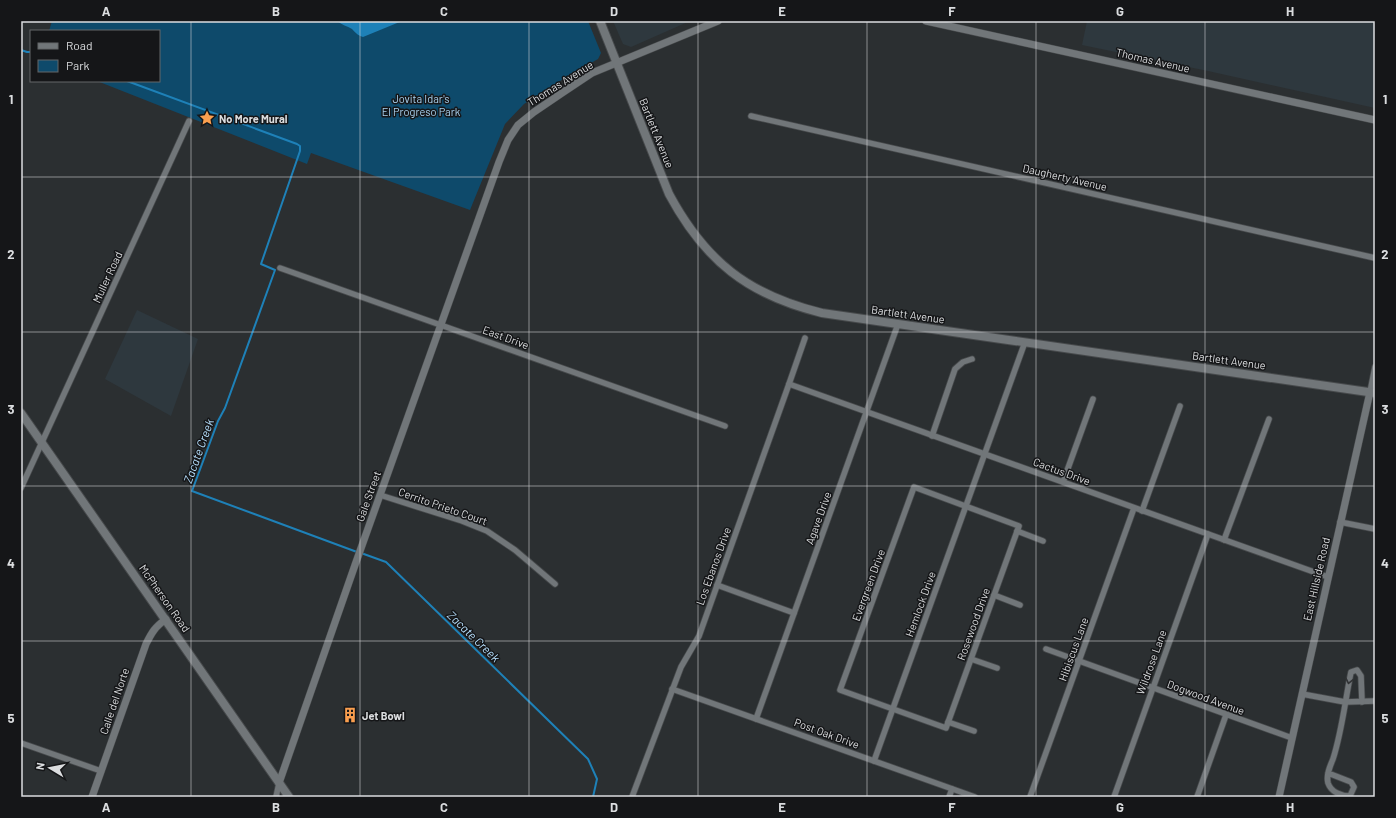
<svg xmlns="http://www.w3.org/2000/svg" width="1396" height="818" font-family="Barlow,sans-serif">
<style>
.built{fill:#2e383e}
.green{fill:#0e4a6b}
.water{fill:#1e81b8}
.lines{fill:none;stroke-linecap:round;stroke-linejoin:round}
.stream{stroke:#1e81b8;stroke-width:2}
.minor-casing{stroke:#474a4c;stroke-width:7}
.tertiary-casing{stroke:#474a4c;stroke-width:8}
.secondary-casing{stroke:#474a4c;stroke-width:10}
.minor{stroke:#717679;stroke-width:5.5}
.tertiary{stroke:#717679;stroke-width:7}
.secondary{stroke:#717679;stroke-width:8}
.oneway{stroke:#313335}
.grid{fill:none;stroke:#dbdddf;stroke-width:1;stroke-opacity:0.55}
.labels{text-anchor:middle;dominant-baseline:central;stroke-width:3;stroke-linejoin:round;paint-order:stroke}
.street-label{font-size:11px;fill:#dbdddf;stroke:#151618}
.park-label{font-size:11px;fill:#a9d2f0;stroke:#151618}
.poi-label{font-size:11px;font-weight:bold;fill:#dbdddf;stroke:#151618;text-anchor:start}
.water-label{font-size:12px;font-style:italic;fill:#b6dffd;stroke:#151618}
.neatline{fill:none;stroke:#dbdddf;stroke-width:1.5}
.grid-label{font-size:13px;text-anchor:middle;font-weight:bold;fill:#dbdddf}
</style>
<rect width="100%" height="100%" fill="#2b2f31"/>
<g class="built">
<path d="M613 21H690L631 47 623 44Z"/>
<path d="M1087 21H1375V108L1208 71 1082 45Z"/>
<path d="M137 310 198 339 171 416 105 379Z"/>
</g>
<path class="green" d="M52 21H588L601 53 598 59 563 79 524 104 505 124 470 210 311 153 307 164 97 81H159V31H49Z"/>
<path class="water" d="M337 21H402L363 37C357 35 356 33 352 29 347 26 342 25 337 21Z"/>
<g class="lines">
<g class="stream">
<path d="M21 50 27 52H31"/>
<path d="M127 81 297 144 300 146V151L261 264 275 270 225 408 218 421 192 491 357 552"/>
<path d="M361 553 386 562 588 759 597 779 593 797"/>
</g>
<g class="minor-casing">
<g id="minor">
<path d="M751 116 1375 258"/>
<path d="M280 268 725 426"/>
<path d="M789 384 1328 577"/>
<path d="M1370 392 1375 367"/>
<path d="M932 436 955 369 963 362 972 359"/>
<path d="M1063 482 1093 399"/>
<path d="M914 487 1019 526 946 728 840 690Z"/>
<path d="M21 488 189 121"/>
<path d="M380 495 462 521 487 531 515 550 555 584"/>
<path d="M1142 511 1180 406"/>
<path d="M1340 522 1375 529"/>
<path d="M1017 531 1043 541"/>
<path d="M1224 540 1269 419"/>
<path d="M717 585 794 613"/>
<path d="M994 595 1020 605"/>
<path d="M1046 649 1292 738"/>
<path d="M971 659 997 668"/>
<path d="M672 689 975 797"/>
<path d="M1302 694 1345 702 1375 701"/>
<path d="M756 719 898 324"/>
<path d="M948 722 974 731"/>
<path d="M21 743 101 771"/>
<path d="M874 761 1025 342"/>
<path d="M1328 773 1351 782 1354 787 1350 796C1341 796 1331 792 1328 783 1326 775 1330 766 1333 759 1342 731 1345 701 1351 672L1357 670 1361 676 1362 702"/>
<path d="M276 797 279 783"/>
<path d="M632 797 681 667 699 636 789 384 805 338"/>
<path d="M949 797 952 789"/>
<path d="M1030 797 1134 508"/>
<path d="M1114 797 1208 534"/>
<path d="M1197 797 1226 715"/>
</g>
</g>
<g class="tertiary-casing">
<g id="tertiary">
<path d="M926 21 1375 120"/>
<path d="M279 783 355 565 499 162 508 140 518 125 534 112 562 93 592 73 718 21"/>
<path d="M92 797 146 644C152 632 155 627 166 619"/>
<path d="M1279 797 1370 392"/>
</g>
</g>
<g class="secondary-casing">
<g id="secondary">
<path d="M600 21 669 194C705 261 748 295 822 313L1375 393"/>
<path d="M21 413 289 797"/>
</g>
</g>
<use href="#minor" class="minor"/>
<use href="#tertiary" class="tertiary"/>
<use href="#secondary" class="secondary"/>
</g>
<defs><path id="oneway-chevron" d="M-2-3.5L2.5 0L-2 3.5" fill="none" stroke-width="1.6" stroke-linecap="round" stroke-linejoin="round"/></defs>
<use class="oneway" href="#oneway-chevron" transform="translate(1349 681) rotate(102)"/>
<path class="grid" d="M191 21V797M360 21V797M529 21V797M698 21V797M867 21V797M1036 21V797M1205 21V797M21 177H1375M21 332H1375M21 486H1375M21 641H1375"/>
<defs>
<g id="sight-bare" transform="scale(1.2)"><path d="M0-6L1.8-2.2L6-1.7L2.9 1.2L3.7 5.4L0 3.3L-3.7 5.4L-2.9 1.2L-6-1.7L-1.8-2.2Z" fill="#fa9f4f" stroke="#151618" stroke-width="2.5" paint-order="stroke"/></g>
<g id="building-bare" transform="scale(1.2)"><path d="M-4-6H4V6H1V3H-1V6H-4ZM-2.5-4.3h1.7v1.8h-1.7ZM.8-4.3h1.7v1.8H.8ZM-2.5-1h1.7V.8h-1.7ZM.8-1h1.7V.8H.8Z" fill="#fa9f4f" stroke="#151618" stroke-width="2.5" paint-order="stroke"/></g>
</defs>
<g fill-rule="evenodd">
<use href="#sight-bare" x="207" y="118"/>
<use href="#building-bare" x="350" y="715"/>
</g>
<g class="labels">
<g class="street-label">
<text transform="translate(1153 60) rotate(13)">Thomas Avenue</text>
<text transform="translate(560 83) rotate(-32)">Thomas Avenue</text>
<text transform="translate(657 133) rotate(68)">Bartlett Avenue</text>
<text transform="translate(1065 177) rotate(13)">Daugherty Avenue</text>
<text transform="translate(107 277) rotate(-65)">Muller Road</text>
<text transform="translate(908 314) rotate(8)">Bartlett Avenue</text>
<text transform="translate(506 337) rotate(20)">East Drive</text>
<text transform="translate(1229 360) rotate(8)">Bartlett Avenue</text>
<text transform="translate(1062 471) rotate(20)">Cactus Drive</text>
<text transform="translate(368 496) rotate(-70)">Gale Street</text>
<text transform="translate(443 506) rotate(19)">Cerrito Prieto Court</text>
<text transform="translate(818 518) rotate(-70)">Agave Drive</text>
<text transform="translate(713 566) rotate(-70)">Los Ebanos Drive</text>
<text transform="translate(1316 579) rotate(-77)">East Hillside Road</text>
<text transform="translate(868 585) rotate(-70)">Evergreen Drive</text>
<text transform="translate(165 598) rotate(55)">McPherson Road</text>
<text transform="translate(920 604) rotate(-70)">Hemlock Drive</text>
<text transform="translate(973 624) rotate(-70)">Rosewood Drive</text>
<text transform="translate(1073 649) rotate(-70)">Hibiscus Lane</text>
<text transform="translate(1151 662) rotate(-70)">Wildrose Lane</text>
<text transform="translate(1206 697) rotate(20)">Dogwood Avenue</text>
<text transform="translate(114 701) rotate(-71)">Calle del Norte</text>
<text transform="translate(827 733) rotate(20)">Post Oak Drive</text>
</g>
<g class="park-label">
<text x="421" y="98">Jovita Idar's<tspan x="421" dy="13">El Progreso Park</tspan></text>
</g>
<g class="poi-label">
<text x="219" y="118">No More Mural</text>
<text x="362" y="715">Jet Bowl</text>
</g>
<g class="water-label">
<text transform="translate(198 451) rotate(-70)">Zacate Creek</text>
<text transform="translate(474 636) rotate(44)">Zacate Creek</text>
</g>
</g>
<rect width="1396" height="818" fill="none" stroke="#151618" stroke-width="44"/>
<rect x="30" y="30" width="130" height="52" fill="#151618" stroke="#646668"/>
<rect x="38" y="43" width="20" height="6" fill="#717679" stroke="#646668"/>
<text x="66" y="50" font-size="12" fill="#dbdddf">Road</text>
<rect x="38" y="60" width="20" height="12" fill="#0e4a6b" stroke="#646668"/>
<text x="66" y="70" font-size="12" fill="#dbdddf">Park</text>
<g transform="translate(50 768) rotate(280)" stroke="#151618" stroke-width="3" paint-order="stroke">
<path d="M0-3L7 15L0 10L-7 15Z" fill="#dbdddf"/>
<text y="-6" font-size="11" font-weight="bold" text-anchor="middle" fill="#dbdddf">N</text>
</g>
<rect x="22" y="22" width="1352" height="774" class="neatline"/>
<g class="grid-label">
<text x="106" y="16">A</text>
<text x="276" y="16">B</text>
<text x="444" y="16">C</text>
<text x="614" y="16">D</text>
<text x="782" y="16">E</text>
<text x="952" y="16">F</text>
<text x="1120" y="16">G</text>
<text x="1290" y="16">H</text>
<text x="11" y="104">1</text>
<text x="1385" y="104">1</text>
<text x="11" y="259">2</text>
<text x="1385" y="259">2</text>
<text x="11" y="414">3</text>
<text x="1385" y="414">3</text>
<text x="11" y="568">4</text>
<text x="1385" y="568">4</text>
<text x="11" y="723">5</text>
<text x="1385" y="723">5</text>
<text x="106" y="812">A</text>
<text x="276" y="812">B</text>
<text x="444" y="812">C</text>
<text x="614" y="812">D</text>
<text x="782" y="812">E</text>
<text x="952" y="812">F</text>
<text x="1120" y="812">G</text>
<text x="1290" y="812">H</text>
</g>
</svg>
